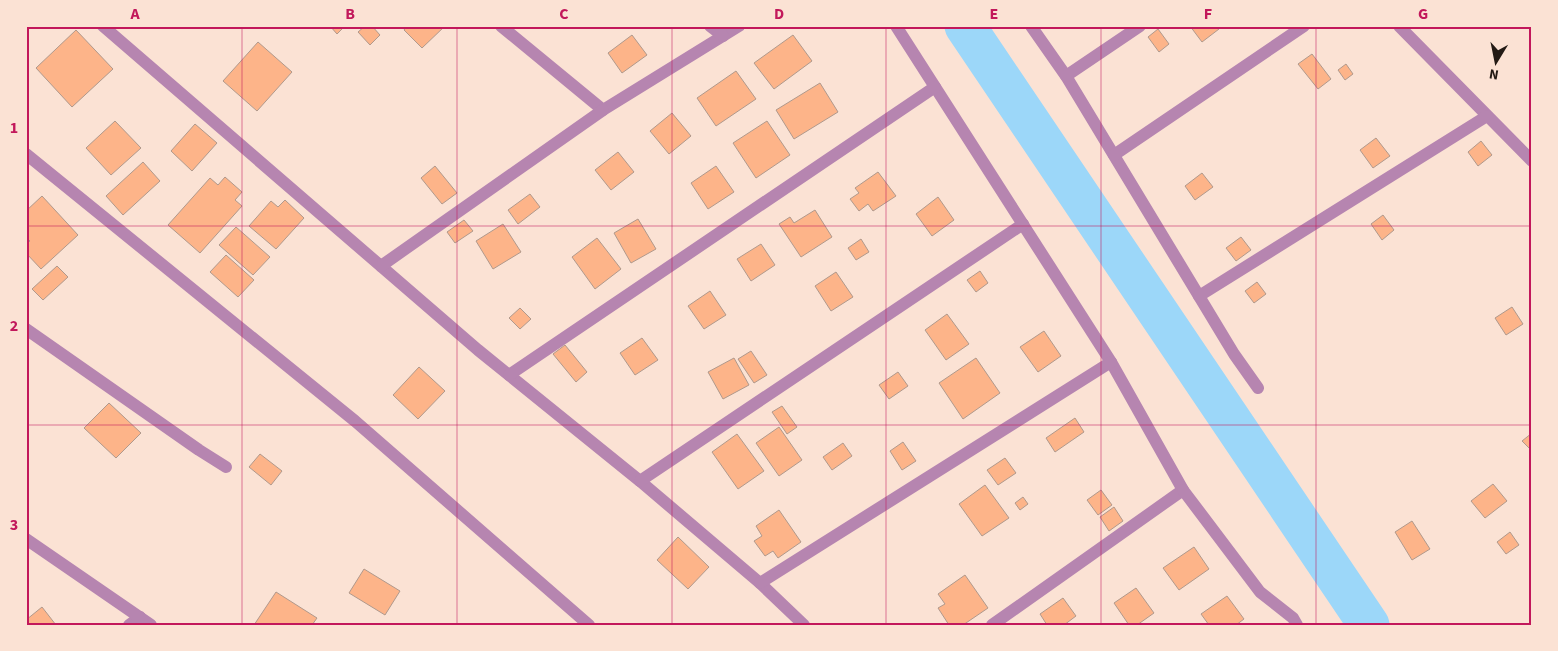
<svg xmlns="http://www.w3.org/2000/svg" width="1558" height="651" font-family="'Source Sans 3',sans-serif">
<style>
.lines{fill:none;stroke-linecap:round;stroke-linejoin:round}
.river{stroke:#9cd7f9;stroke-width:41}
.building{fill:#fdb489;stroke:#b0998c}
.minor{stroke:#b685b0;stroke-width:12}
.tertiary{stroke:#b685b0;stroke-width:12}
.grid{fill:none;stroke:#c2185b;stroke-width:1;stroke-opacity:0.55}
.neatline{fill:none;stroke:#c2185b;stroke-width:2}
.grid-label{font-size:16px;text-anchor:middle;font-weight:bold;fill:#c2185b}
</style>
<rect width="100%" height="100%" fill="#fbe2d4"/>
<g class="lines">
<path class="river" d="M965 26 1369 625"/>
</g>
<g class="building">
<path d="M330 26H345L337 34Z"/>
<path d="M365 26H372L380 35 370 45 358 32Z"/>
<path d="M407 26H445L422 48 404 30Z"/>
<path d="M1190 26H1217L1219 29 1202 42Z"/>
<path d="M1158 29 1169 44 1159 52 1148 37Z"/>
<path d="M76 30 113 69 72 107 36 68Z"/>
<path d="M632 35 647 55 622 73 608 53Z"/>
<path d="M793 35 812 61 774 89 754 63Z"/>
<path d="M258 42 292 72 257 111 223 81Z"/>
<path d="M1312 54 1331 79 1318 89 1298 64Z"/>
<path d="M1346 64 1353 74 1345 80 1338 70Z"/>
<path d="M736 71 756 99 716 126 697 98Z"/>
<path d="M820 83 838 112 794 139 776 110Z"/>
<path d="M672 113 691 136 669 154 650 131Z"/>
<path d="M115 121 141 148 111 175 86 148Z"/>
<path d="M767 121 790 155 756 178 733 143Z"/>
<path d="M195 124 217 143 192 171 171 151Z"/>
<path d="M1376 138 1390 156 1373 168 1360 150Z"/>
<path d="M1481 141 1492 155 1478 166 1468 152Z"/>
<path d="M618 152 634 172 611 190 595 170Z"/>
<path d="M143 162 160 181 123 215 106 196Z"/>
<path d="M435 166 457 193 442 204 421 178Z"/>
<path d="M716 166 734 192 708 209 691 183Z"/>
<path d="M878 172 896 196 873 211 868 204 859 211 850 199 859 193 855 188Z"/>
<path d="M1202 173 1213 187 1195 200 1185 186Z"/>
<path d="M225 177 242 192 235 200 242 206 200 253 168 225 210 178 218 185Z"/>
<path d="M530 194 540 207 518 224 508 210Z"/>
<path d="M42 196 78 235 41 269 26 253V244L30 241 26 237V211Z"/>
<path d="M938 197 954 220 932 236 916 214Z"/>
<path d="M285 200 304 218 276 249 249 226 271 201 278 207Z"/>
<path d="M815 210 832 237 801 257 779 224 790 217 794 223Z"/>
<path d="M1383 215 1394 230 1382 240 1371 224Z"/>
<path d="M638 219 656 249 631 263 614 233Z"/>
<path d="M464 220 473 231 455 243 447 232Z"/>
<path d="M503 224 521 252 493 269 476 241Z"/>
<path d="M236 227 270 257 253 275 219 245Z"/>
<path d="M1241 237 1251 250 1236 261 1226 248Z"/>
<path d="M597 238 621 269 595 289 572 257Z"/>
<path d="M861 239 869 252 856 260 848 248Z"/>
<path d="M761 244 775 265 751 281 737 259Z"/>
<path d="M226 255 254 280 238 297 210 272Z"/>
<path d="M57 266 68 277 43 300 32 289Z"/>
<path d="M980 271 988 283 976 292 967 280Z"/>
<path d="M836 272 853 297 831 311 815 286Z"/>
<path d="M1257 282 1266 294 1254 303 1245 291Z"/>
<path d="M710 291 726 315 704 329 688 306Z"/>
<path d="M1512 307 1523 324 1506 335 1495 318Z"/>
<path d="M520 308 531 319 520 329 509 318Z"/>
<path d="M947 314 969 344 946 360 925 330Z"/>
<path d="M1044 331 1061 356 1038 372 1020 347Z"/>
<path d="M642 338 658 360 635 375 620 353Z"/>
<path d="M565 345 587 372 576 382 553 354Z"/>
<path d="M751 351 767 375 754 383 738 359Z"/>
<path d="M734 358 749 385 723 399 708 372Z"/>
<path d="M976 358 1000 393 963 419 939 383Z"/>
<path d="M419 367 445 391 418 419 393 395Z"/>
<path d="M898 372 908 386 889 399 879 385Z"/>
<path d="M109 403 141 433 116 458 84 428Z"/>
<path d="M782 406 797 427 787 434 772 412Z"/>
<path d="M1075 418 1084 432 1055 452 1046 438Z"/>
<path d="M779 427 802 460 779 476 756 443Z"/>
<path d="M1532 433V451L1522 441Z"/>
<path d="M737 434 764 471 738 489 712 452Z"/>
<path d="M903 442 916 461 902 470 890 451Z"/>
<path d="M843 443 852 456 832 470 823 457Z"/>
<path d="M260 454 282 471 271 485 249 467Z"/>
<path d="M1005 458 1016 473 998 485 987 470Z"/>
<path d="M1493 484 1507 501 1485 518 1471 501Z"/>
<path d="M985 485 1009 518 982 536 959 504Z"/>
<path d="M1101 490 1112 505 1098 515 1087 500Z"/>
<path d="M1023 497 1028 504 1020 510 1015 503Z"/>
<path d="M1114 507 1123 521 1109 531 1100 517Z"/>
<path d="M779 510 801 542 778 558 773 551 765 556 754 541 762 536 756 526Z"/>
<path d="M1412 521 1430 549 1412 560 1395 532Z"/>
<path d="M1510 532 1519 545 1506 554 1497 542Z"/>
<path d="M678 537 709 567 688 589 657 560Z"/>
<path d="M1194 547 1209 569 1179 590 1163 568Z"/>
<path d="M364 569 400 591 385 615 349 593Z"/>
<path d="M965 575 988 608 963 625H949L938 608 945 604 938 594Z"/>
<path d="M1136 588 1154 613 1137 625H1129L1114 603Z"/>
<path d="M276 592 317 618 312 625H254Z"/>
<path d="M1227 596 1244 619 1236 625H1209L1201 614Z"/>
<path d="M1063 598 1076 616 1064 625H1047L1040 614Z"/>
<path d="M42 607 56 625H27L26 620Z"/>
</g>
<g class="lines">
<g class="minor">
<path d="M103 26 478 350 640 481 760 583 804 625"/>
<path d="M501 26 603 110 739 26"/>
<path d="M710 26 723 36"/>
<path d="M896 26 1111 362 1183 490 992 625"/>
<path d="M1031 26 1066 76 1234 354 1258 388"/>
<path d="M1399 26 1532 161"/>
<path d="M1066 76 1140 26"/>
<path d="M26 154 355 421 589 625"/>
<path d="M1114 155 1304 26"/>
<path d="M381 266 603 110"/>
<path d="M1199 296 1487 116"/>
<path d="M26 329 199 450 226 467"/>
<path d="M509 375 935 87"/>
<path d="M640 481 1023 224"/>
<path d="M1183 490 1260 592 1293 618 1297 625"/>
<path d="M760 583 1111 362"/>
<path d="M129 625 140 617"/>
</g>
<path class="tertiary" d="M26 539 151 625"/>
</g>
<path class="grid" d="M242 26V625M457 26V625M672 26V625M886 26V625M1101 26V625M1316 26V625M26 226H1532M26 425H1532"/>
<rect width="1558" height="651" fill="none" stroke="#fbe2d4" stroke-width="55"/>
<g transform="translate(1496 62) rotate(190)" stroke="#fbe2d4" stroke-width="4" paint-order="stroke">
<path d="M0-4L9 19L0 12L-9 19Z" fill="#231a15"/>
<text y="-8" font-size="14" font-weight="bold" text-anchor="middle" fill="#231a15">N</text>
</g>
<rect x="28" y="28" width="1502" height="596" class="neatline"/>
<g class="grid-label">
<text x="135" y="19">A</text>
<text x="350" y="19">B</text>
<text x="564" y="19">C</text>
<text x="779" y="19">D</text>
<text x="994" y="19">E</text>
<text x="1208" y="19">F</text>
<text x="1423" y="19">G</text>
<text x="14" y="133">1</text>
<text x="14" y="331">2</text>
<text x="14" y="530">3</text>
</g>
</svg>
